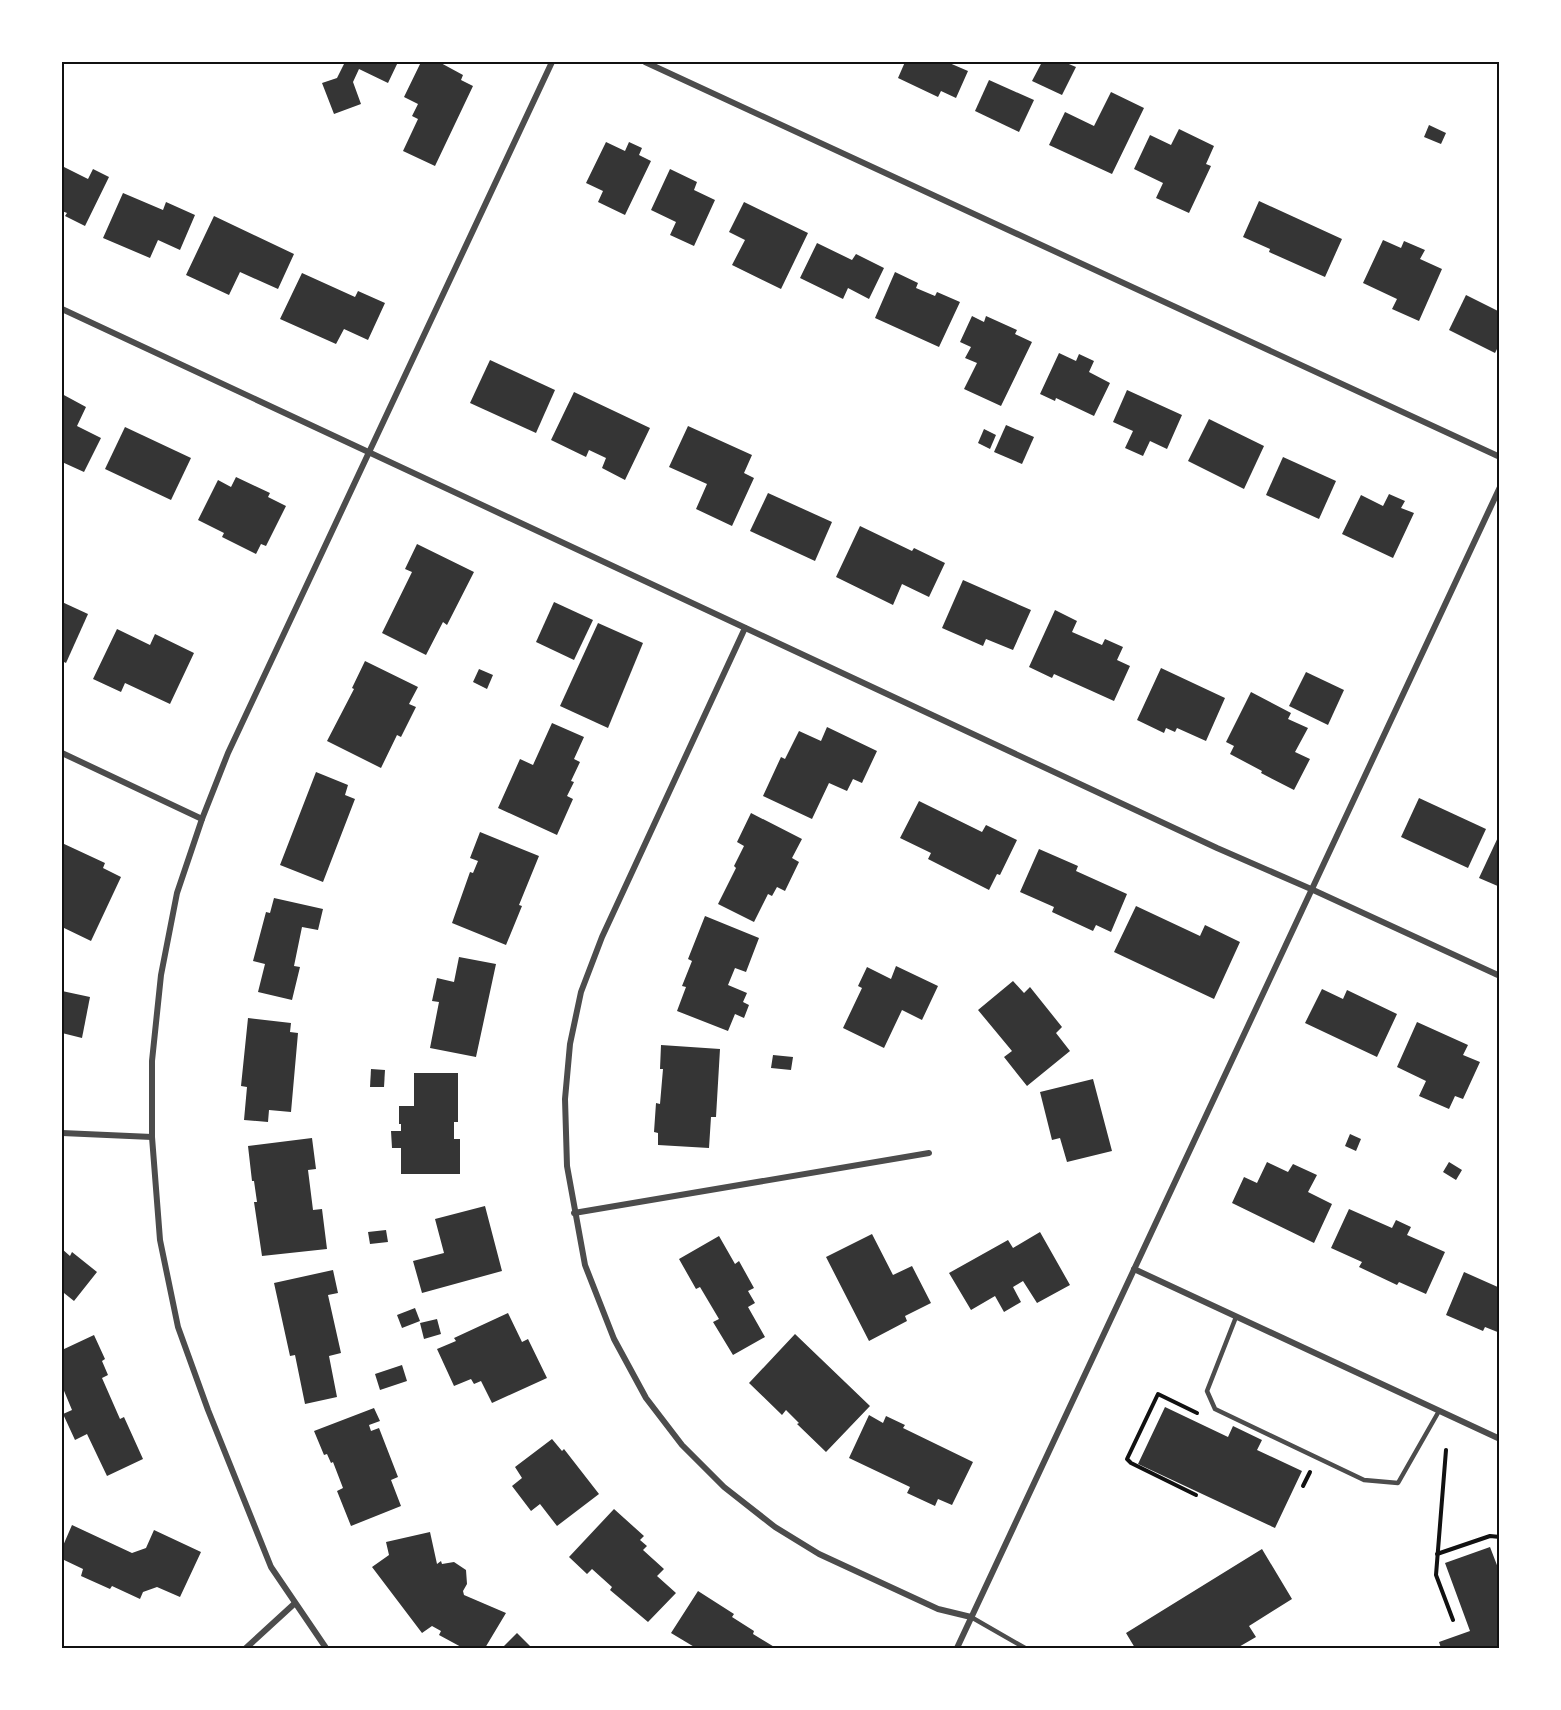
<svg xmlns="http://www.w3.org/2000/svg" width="1561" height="1710" font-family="'Times New Roman',serif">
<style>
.building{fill:#353535}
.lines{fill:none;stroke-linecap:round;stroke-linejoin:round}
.path{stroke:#111;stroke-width:4}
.service{stroke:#4c4c4c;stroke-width:4.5}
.minor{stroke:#4c4c4c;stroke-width:6}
.neatline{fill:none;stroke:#111;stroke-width:2}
</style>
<rect width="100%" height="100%" fill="#fff"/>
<g class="building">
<path d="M345 62H398L388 83 359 69 353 82 361 104 334 114 322 83 337 78Z"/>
<path d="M421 62H439L463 75 461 80 473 86 435 166 403 151 418 119 412 116 418 104 404 97Z"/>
<path d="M905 62H947L968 71 956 98 941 91 938 97 898 78Z"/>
<path d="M1042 62H1064L1076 67 1062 95 1032 81Z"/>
<path d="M989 80 1034 100 1019 132 975 111Z"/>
<path d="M1111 92 1144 108 1112 174 1049 145 1065 112 1094 126Z"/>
<path d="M1429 125 1446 133 1441 144 1424 137Z"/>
<path d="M1179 129 1214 146 1206 164 1211 166 1189 213 1156 198 1163 183 1134 169 1150 135 1171 145Z"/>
<path d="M606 142 625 151 629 142 642 148 639 155 651 161 625 215 598 202 603 191 586 183Z"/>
<path d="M62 166 88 179 93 169 109 177 85 226 65 216 67 213 62 211Z"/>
<path d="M670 169 697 182 694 190 715 200 694 246 670 235 676 222 651 210Z"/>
<path d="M123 193 163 210 166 202 195 215 180 250 158 240 150 258 103 238Z"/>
<path d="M1259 201 1342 239 1325 277 1269 252 1270 249 1243 237Z"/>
<path d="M744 202 808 233 781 289 732 265 745 240 729 232Z"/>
<path d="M214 216 294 254 278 289 240 272 229 295 186 275Z"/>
<path d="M1383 240 1401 248 1404 241 1425 250 1420 259 1442 269 1419 321 1392 309 1397 299 1363 283Z"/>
<path d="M817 243 852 260 856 254 884 268 869 299 848 288 843 299 800 278Z"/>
<path d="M895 272 918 283 916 288 935 296 937 292 960 302 939 347 875 318Z"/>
<path d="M302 273 355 297 358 291 385 303 368 340 344 329 336 344 280 319Z"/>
<path d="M1466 295 1500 312V343L1495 353 1449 330Z"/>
<path d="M972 316 984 322 986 316 1017 330 1015 334 1032 342 1001 406 964 389 977 363 965 358 971 347 960 342Z"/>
<path d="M1059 353 1076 361 1079 354 1094 361 1089 372 1110 383 1094 416 1056 398 1055 401 1040 394Z"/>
<path d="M490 360 555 390 536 433 470 403Z"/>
<path d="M1127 390 1182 415 1167 449 1150 441 1143 456 1125 448 1133 431 1113 422Z"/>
<path d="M574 392 650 428 625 480 602 468 606 458 589 450 586 457 551 440Z"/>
<path d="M62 394 86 407 77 426 101 438 84 472 62 462Z"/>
<path d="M1209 419 1264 446 1244 489 1188 461Z"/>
<path d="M1006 425 1034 437 1022 464 994 452Z"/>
<path d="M688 426 752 455 744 473 754 478 732 526 696 509 707 484 669 467Z"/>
<path d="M125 427 191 458 171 500 105 469Z"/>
<path d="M984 429 996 435 990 449 978 443Z"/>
<path d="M1283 457 1336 481 1319 519 1266 495Z"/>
<path d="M236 477 270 493 268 497 286 506 266 546 261 544 256 554 222 537 224 533 198 520 218 480 231 487Z"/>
<path d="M768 493 832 522 815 561 750 531Z"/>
<path d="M1389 494 1405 501 1401 508 1414 513 1393 558 1342 534 1361 495 1383 506Z"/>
<path d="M860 526 912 551 914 548 945 563 929 597 902 584 893 605 836 577Z"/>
<path d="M417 544 474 572 447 625 443 622 426 655 382 633 412 572 405 569Z"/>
<path d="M963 580 1031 610 1013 650 986 639 983 646 942 628Z"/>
<path d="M62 602 88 614 66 663 62 661Z"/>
<path d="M554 602 593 620 574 660 536 642Z"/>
<path d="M1055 610 1077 621 1072 632 1102 645 1105 639 1123 647 1117 660 1130 666 1114 701 1054 674 1052 678 1029 667Z"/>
<path d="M598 623 643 643 608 728 560 706Z"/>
<path d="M117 629 150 645 155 634 194 653 170 704 125 683 121 692 93 679Z"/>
<path d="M365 661 418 687 409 704 416 707 401 737 397 735 381 768 327 741 354 689 352 688Z"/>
<path d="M1161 668 1225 698 1206 741 1177 728 1175 732 1166 728 1164 733 1137 720Z"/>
<path d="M479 669 493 675 487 689 473 682Z"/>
<path d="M1306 672 1344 690 1328 725 1289 706Z"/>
<path d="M1251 692 1291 713 1288 719 1308 728 1295 752 1310 759 1294 790 1261 773 1262 771 1230 754 1234 746 1226 742Z"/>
<path d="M552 723 584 737 574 759 580 762 571 781 574 782 567 796 573 799 557 835 498 808 520 759 533 765Z"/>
<path d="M827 727 877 751 862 783 853 779 847 791 829 783 812 819 763 796 781 757 785 759 799 731 821 741Z"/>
<path d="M316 772 348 785 345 795 355 799 323 882 280 865Z"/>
<path d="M1419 798 1486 829 1468 868 1401 837Z"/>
<path d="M919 801 982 832 986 825 1017 840 1000 875 997 874 989 890 928 859 931 853 900 838Z"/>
<path d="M751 813 802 839 792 858 799 862 785 891 777 887 772 896 768 894 754 922 718 904 736 868 734 866 744 846 737 842Z"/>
<path d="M480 832 539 856 519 905 522 906 506 945 452 923 470 872 473 873 478 861 470 858Z"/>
<path d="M1500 833V887L1479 878Z"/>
<path d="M62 843 105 863 103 868 121 877 91 941 62 927Z"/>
<path d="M1039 849 1078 866 1076 871 1127 894 1111 932 1096 925 1093 931 1052 912 1054 907 1020 892Z"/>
<path d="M274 898 323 909 318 930 302 927 294 966 300 967 292 1000 258 992 265 964 253 961 266 912 270 913Z"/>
<path d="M1136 906 1200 936 1205 925 1240 942 1214 999 1114 952Z"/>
<path d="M705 916 759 938 746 972 735 968 728 985 747 993 743 1002 749 1005 744 1018 735 1014 728 1031 677 1011 686 987 682 986 692 961 688 959Z"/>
<path d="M459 957 496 964 476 1057 430 1048 439 1002 432 1001 437 978 454 982Z"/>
<path d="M896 966 938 986 922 1020 902 1010 884 1048 843 1028 862 988 858 986 867 967 891 979Z"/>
<path d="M1013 981 1024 993 1030 987 1062 1027 1056 1033 1070 1051 1027 1086 1004 1057 1012 1051 978 1010Z"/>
<path d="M1322 989 1343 999 1347 990 1397 1014 1377 1057 1305 1023Z"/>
<path d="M62 991 90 997 82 1038 62 1033Z"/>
<path d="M248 1018 291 1023 290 1032 298 1033 291 1112 269 1110 268 1122 244 1120 247 1087 241 1086Z"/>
<path d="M1417 1022 1468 1045 1463 1055 1480 1062 1463 1099 1455 1096 1449 1109 1419 1096 1426 1081 1397 1067Z"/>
<path d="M661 1045 720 1049 716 1117H711L709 1148 658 1145V1133L654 1132 656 1103 660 1104 663 1069H660Z"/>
<path d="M773 1055 793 1057 791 1070 771 1068Z"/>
<path d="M371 1069 385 1070 384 1087H370Z"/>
<path d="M414 1073H458V1122H454V1139H460V1174H401V1148H392L391 1131H401V1124H399V1106H414Z"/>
<path d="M1093 1079 1112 1151 1067 1162 1060 1138 1052 1140 1040 1092Z"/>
<path d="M1350 1134 1361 1139 1356 1151 1345 1146Z"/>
<path d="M312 1138 316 1169 308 1170 313 1210 322 1209 327 1249 262 1256 254 1202H257L254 1181H252L248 1146Z"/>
<path d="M1267 1162 1288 1172 1293 1164 1317 1175 1308 1192 1332 1204 1314 1243 1232 1203 1244 1177 1257 1183Z"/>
<path d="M1449 1162 1462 1170 1456 1180 1443 1172Z"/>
<path d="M485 1206 502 1271 422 1293 413 1261 444 1253 435 1219Z"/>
<path d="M1349 1209 1392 1228 1396 1220 1411 1227 1407 1235 1445 1252 1426 1294 1399 1282 1397 1285 1359 1267 1362 1262 1331 1248Z"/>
<path d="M386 1230 388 1242 370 1244 368 1232Z"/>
<path d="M1040 1232 1070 1285 1037 1303 1023 1281 1013 1287 1021 1302 1004 1312 995 1296 971 1310 949 1273 1008 1240 1013 1248Z"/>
<path d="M872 1234 893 1275 912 1266 931 1303 905 1316 907 1321 869 1341 826 1257Z"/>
<path d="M719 1236 735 1264 739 1261 754 1288 748 1291 755 1303 748 1307 765 1337 733 1355 713 1322 719 1319 700 1287 696 1289 679 1259Z"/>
<path d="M62 1249 70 1256 72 1252 97 1272 74 1301 64 1293 62 1297Z"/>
<path d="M333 1270 338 1293 328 1295 341 1353 329 1356 337 1397 305 1404 295 1355 290 1356 274 1283Z"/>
<path d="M1464 1272 1500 1288V1333L1485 1327 1483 1331 1446 1315Z"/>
<path d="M415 1308 420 1321 402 1328 397 1315Z"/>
<path d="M508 1313 522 1342 528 1339 547 1378 492 1403 481 1381 474 1384 471 1379 454 1386 437 1349 456 1341 454 1338Z"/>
<path d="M437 1319 441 1334 424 1339 420 1323Z"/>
<path d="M795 1334 870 1406 826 1452 797 1424 799 1423 786 1410 782 1415 749 1383Z"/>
<path d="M94 1335 105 1359 102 1361 108 1375 102 1378 120 1419 124 1417 143 1459 107 1476 87 1434 75 1440 63 1414 72 1410 62 1386V1350Z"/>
<path d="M402 1365 407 1381 380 1390 375 1374Z"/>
<path d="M1165 1407 1228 1437 1233 1426 1262 1440 1257 1450 1302 1471 1275 1528 1138 1464Z"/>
<path d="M374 1408 380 1421 369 1425 371 1431 379 1428 398 1477 391 1480 401 1506 351 1526 337 1491 343 1488 333 1462 331 1463 327 1454 324 1455 314 1431Z"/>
<path d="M869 1415 883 1423 886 1416 905 1425 903 1428 973 1462 952 1505 938 1499 935 1506 907 1493 910 1487 849 1458Z"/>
<path d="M552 1439 562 1451 564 1449 599 1494 557 1526 540 1504 531 1511 512 1486 522 1478 515 1467Z"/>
<path d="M614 1509 644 1536 640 1540 647 1546 643 1550 664 1569 657 1576 676 1593 648 1622 610 1590 612 1587 592 1569 587 1574 569 1557Z"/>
<path d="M72 1525 132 1553 146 1548 154 1530 201 1552 180 1597 157 1587 143 1592 140 1599 112 1586 110 1589 81 1576 83 1569 62 1559V1548Z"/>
<path d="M430 1532 437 1564 441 1561 442 1564 454 1562 466 1570 467 1584 463 1591 464 1595 506 1613 485 1648H463L439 1635 441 1631 432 1626 422 1633 372 1567 389 1555 386 1542Z"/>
<path d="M1490 1547 1500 1573V1648H1441L1439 1642 1470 1631 1445 1563Z"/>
<path d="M1262 1549 1292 1599 1249 1626 1256 1637 1237 1648H1135L1126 1633Z"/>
<path d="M698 1591 734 1614 732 1617 754 1631 753 1634 776 1648H696L671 1633Z"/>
<path d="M517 1633 532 1648H502Z"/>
</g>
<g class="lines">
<g class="path">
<path d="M1446 1450 1436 1575 1453 1620"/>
<path d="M1303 1486 1310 1472"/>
<path d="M1196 1495 1131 1463 1127 1459 1158 1394 1197 1413"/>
<path d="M1437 1554 1490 1536 1500 1537"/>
</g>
<g class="service">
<path d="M1236 1317 1207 1391 1215 1409 1364 1480 1398 1483 1439 1411"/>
<path d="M971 1617 1025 1648"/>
</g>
<g class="minor">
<path d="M645 62 1500 457"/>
<path d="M62 309 1217 848 1311 889 1500 976"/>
<path d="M745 628 602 937 581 992 570 1044 565 1099 567 1166 585 1265 614 1339 646 1398 682 1445 724 1487 775 1527 819 1554 938 1609 971 1617"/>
<path d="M62 753 202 819"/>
<path d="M62 1133 152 1137"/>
<path d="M574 1213 929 1153"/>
<path d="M1134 1269 1500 1439"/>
<path d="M246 1648 294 1604"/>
<path d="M326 1648 271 1567 208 1410 178 1327 160 1240 152 1137V1061L161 975 177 893 202 819 228 753 552 62"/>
<path d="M957 1648 1500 487"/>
</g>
</g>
<rect width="1561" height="1710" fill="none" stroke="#ffffff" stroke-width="126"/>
<rect x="63" y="63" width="1435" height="1584" class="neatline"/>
</svg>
